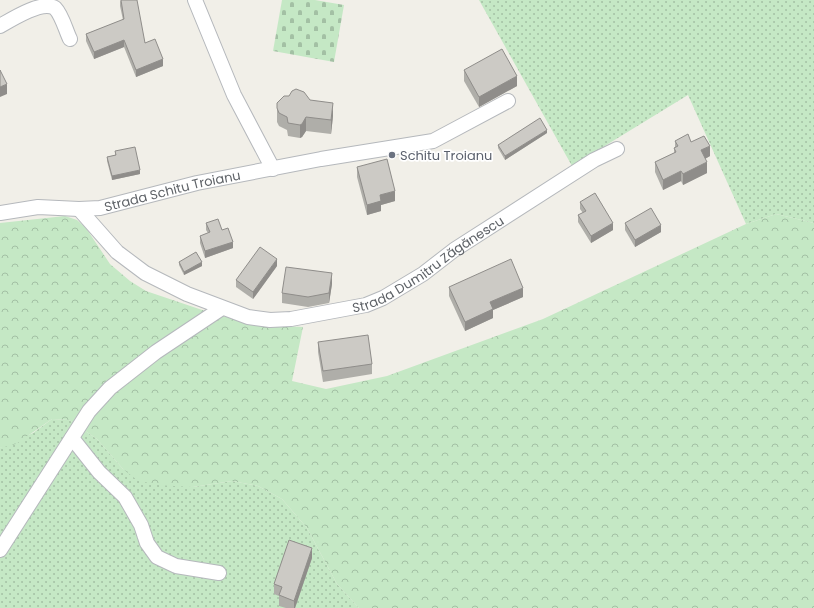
<svg xmlns="http://www.w3.org/2000/svg" width="814" height="608" font-family="Poppins,sans-serif">
<style>
.grass{fill:url(#grass-dots)}
.forest{fill:url(#forest-crowns)}
.cemetery{fill:url(#cemetery-stones)}
.lines{fill:none;stroke-linecap:round;stroke-linejoin:round}
.minor-casing{stroke:#b5b8bc;stroke-width:16}
.minor{stroke:#fff;stroke-width:14}
.wall{fill:#afaea9}
.shaded-wall{fill:#8f8d8a}
.building{fill:#cccac5;stroke:#8f8d8a}
.worship-dot{fill:#6b7280;stroke:#fff;stroke-width:1.5}
.labels{text-anchor:middle;dominant-baseline:central;stroke-width:3.5;stroke-linejoin:round;paint-order:stroke}
.worship-label{font-size:13px;fill:#5b616d;stroke:#fff;text-anchor:start}
.street-label{font-size:13px;fill:#5f6368;stroke:#fff}
</style>
<defs>
<pattern id="grass-dots" width="8" height="8" patternUnits="userSpaceOnUse"><rect width="8" height="8" fill="#c5e8c5"/><path d="M2 2h.1M6 6h.1" fill="none" stroke="#a3c0a4" stroke-width="1.8" stroke-linecap="round"/></pattern>
<pattern id="forest-crowns" width="20" height="18" patternUnits="userSpaceOnUse"><rect width="20" height="18" fill="#c5e8c5"/><path d="M2 6a3 3 0 1 1 6 0M12 15a3 3 0 1 1 6 0" fill="none" stroke="#a3c0a4"/></pattern>
<pattern id="cemetery-stones" width="16" height="16" patternUnits="userSpaceOnUse"><rect width="16" height="16" fill="#c5e8c5"/><path d="M2 7V4a2 2 0 0 1 4 0v3zM10 15v-3a2 2 0 0 1 4 0v3z" fill="#a3c0a4"/></pattern>
</defs>
<rect width="100%" height="100%" fill="#f1efe8"/>
<g class="grass">
<path d="M479 0H814V223L776 214 746 224 688 95 572 166Z"/>
<path d="M52 419 69 420 97 439 123 469 193 487 232 481 258 486 282 499 307 528 337 584 359 608H0V448L33 433Z"/>
</g>
<path class="forest" d="M776 214 814 223V608H359L337 584 307 528 282 499 258 486 232 481 193 487 157 485 137 480 123 469 97 439 69 420 52 419 16 444 0 448V223L65 216 77 220 86 228 110 264 130 281 146 291 217 315 265 325 303 327 292 381 326 389 387 376 543 319 746 224Z"/>
<path class="cemetery" d="M282 0H315L344 5 334 62 273 51Z"/>
<g class="lines">
<g class="minor-casing">
<g id="minor">
<path d="M195 0 234 95 273 169"/>
<path d="M0 26C12 19 42 0 55 8 62 15 66 31 70 39"/>
<path id="s1" d="M79 209 117 252 145 273 187 294 248 317 270 320 291 319 366 305 383 298 423 274 454 250 594 160 617 149"/>
<path id="s2" d="M0 213 38 207 79 209 100 208 197 183 321 159 433 141 508 101"/>
<path d="M72 438 99 472 125 497 141 525 147 543 157 557 176 566 219 573"/>
<path d="M0 550 89 411 110 388 156 352 222 308"/>
</g>
</g>
<use href="#minor" class="minor"/>
</g>
<g class="wall">
<path d="M120 0 145 43 163 66 136 77 124 47 94 59 86 41V34L123 20 120 6Z"/>
<path d="M464 70 517 86 479 107 464 81Z"/>
<path d="M310 100 333 116 331 134 306 131 302 137 300 138 288 136 287 130 279 126 277 122V108Z"/>
<path d="M547 133 505 160 498 148V145Z"/>
<path d="M675 141 691 142 710 156 705 159 707 173 683 185 681 181 663 190 655 172V162L674 153V148L675 147Z"/>
<path d="M115 151 140 174 112 180 107 161V157L115 155Z"/>
<path d="M357 167 395 201 381 205V211L367 215 357 177Z"/>
<path d="M580 202 613 230 591 243 578 222V215L583 213 580 209Z"/>
<path d="M206 223 222 230 233 248 205 258 200 243V236L208 233 206 230Z"/>
<path d="M625 223 661 232 635 247 625 230Z"/>
<path d="M179 262 202 266 184 275 179 265Z"/>
<path d="M277 266 253 299 236 287V280Z"/>
<path d="M332 284 329 303 308 307 282 303V293Z"/>
<path d="M449 287 523 297 493 310V318L465 331 449 296Z"/>
<path d="M318 342 372 364V374L323 382 318 352Z"/>
<path d="M312 558 295 608H286L279 606V596L274 594V584Z"/>
</g>
<g class="shaded-wall">
<path d="M124 40V47L94 59V52Z"/>
<path d="M163 59V66L136 77V70Z"/>
<path d="M517 76V86L479 107V97Z"/>
<path d="M7 84V94L0 97V87Z"/>
<path d="M333 103V116L331 134V120Z"/>
<path d="M306 117V131L302 137 300 138V125Z"/>
<path d="M547 130V133L505 160V156Z"/>
<path d="M710 146V156L701 161V150Z"/>
<path d="M707 162V173L683 185V174Z"/>
<path d="M140 170V174L112 180V176Z"/>
<path d="M681 171V181L663 190V180Z"/>
<path d="M395 191V201L381 205V211L367 215V205L380 195Z"/>
<path d="M613 223V230L591 243V236Z"/>
<path d="M661 225V232L635 247V240Z"/>
<path d="M233 242V248L205 258V251Z"/>
<path d="M277 259V266L253 299V292Z"/>
<path d="M202 262V266L184 275V272Z"/>
<path d="M332 273V284L329 303V293Z"/>
<path d="M523 288V297L493 310V318L465 331V322L490 302Z"/>
<path d="M312 548V558L295 608H294V601Z"/>
</g>
<g class="building">
<path d="M121 0H137L145 43 155 39 163 59 136 70 124 40 94 52 86 34 124 19Z"/>
<path d="M502 49 517 76 479 97 464 70Z"/>
<path d="M0 70 7 84 0 87Z"/>
<path d="M296 89 304 92 310 100 333 103 331 120 306 117 302 124 300 125 288 123 287 117 279 113 277 108V103L284 96H289L292 91Z"/>
<path d="M540 118 547 130 505 156 498 145Z"/>
<path d="M688 134 691 142 704 136 710 146 701 150 707 162 683 174 681 171 663 180 655 162 676 152 674 148 678 146 675 141Z"/>
<path d="M135 147 140 170 112 176 107 157 116 155 115 151Z"/>
<path d="M387 159 395 191 380 195 381 201 367 205 357 167Z"/>
<path d="M595 193 613 223 591 236 578 215 586 211 580 202Z"/>
<path d="M651 208 661 225 635 240 625 223Z"/>
<path d="M218 219 222 230 228 228 233 242 205 251 200 236 210 232 206 223Z"/>
<path d="M260 247 277 259 253 292 236 280Z"/>
<path d="M196 252 202 262 184 272 179 262Z"/>
<path d="M511 259 523 288 490 302 493 309 465 322 449 287Z"/>
<path d="M286 267 332 273 329 293 308 297 282 293Z"/>
<path d="M368 335 372 364 323 371 318 342Z"/>
<path d="M289 540 312 548 294 601 279 595 282 587 274 584Z"/>
</g>
<circle class="worship-dot" cx="392" cy="155" r="4"/>
<g class="labels">
<g class="worship-label">
<text x="400" y="155">Schitu Troianu</text>
</g>
<g class="street-label">
<text stroke="none"><textPath href="#s2" startOffset="175">Strada Schitu Troianu</textPath></text>
<text stroke="none"><textPath href="#s1" startOffset="398">Strada Dumitru Zăgănescu</textPath></text>
</g>
</g>
</svg>
